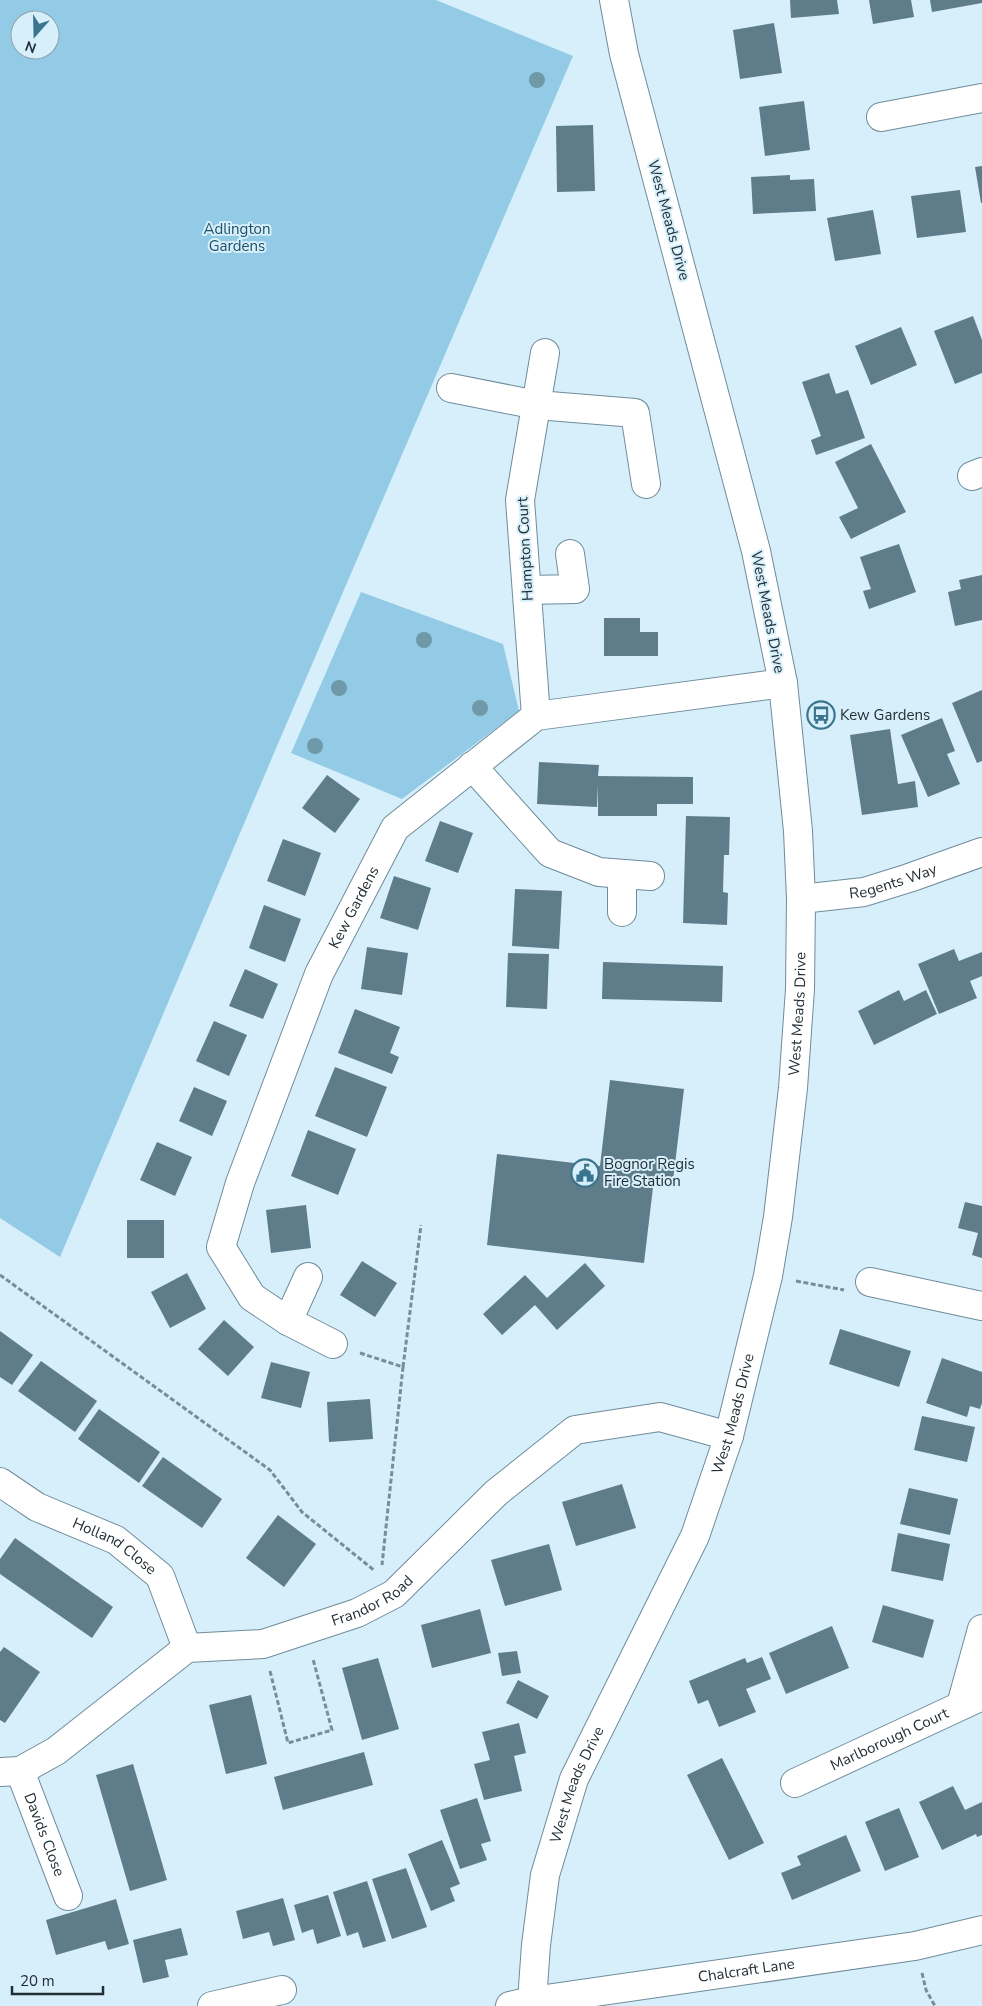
<svg xmlns="http://www.w3.org/2000/svg" width="982" height="2006" font-family="'Nunito Sans',sans-serif">
<style>
.green{fill:#93cbe6;fill-rule:evenodd}
.building{fill:#5f7c8a}
.lines{fill:none;stroke-linecap:round;stroke-linejoin:round}
.minor-casing{stroke:#6f8c9a;stroke-width:30}
.path{stroke:#7a8c95;stroke-width:3;stroke-dasharray:5 2.5;stroke-linecap:butt}
.minor{stroke:#fff;stroke-width:28}
.tree{fill:#6f98a9}
.labels{text-anchor:middle;dominant-baseline:central;stroke-width:4;stroke-linejoin:round;paint-order:stroke}
.street-label{font-size:15px;fill:#222e34;stroke:#d6effb}
.park-label{font-size:15px;fill:#1b5066;stroke:#d6effb}
.poi-label{font-size:15px;fill:#222e34;stroke:#d6effb;text-anchor:start}
</style>
<rect width="100%" height="100%" fill="#d6effb"/>
<g class="green">
<path d="M0 0H436L573 56 277 746 60 1257 0 1218ZM20 20H50V50H20Z"/>
<path d="M361 592 503 644 519 711 402 799 291 753Z"/>
</g>
<g class="building">
<path d="M790 0H837L839 14 791 18Z"/>
<path d="M869 0H911L914 17 873 24Z"/>
<path d="M930 0H982V3L932 12Z"/>
<path d="M774 23 782 73 740 79 733 30Z"/>
<path d="M804 101 810 150 765 156 759 107Z"/>
<path d="M593 125 595 191 557 192 556 126Z"/>
<path d="M982 166V203H981L975 167Z"/>
<path d="M790 175V180L814 179 816 211 753 214 751 177Z"/>
<path d="M960 190 966 232 917 238 911 196Z"/>
<path d="M873 210 881 254 835 261 827 218Z"/>
<path d="M973 316 982 340V373L955 384 934 331Z"/>
<path d="M901 327 917 365 871 385 855 346Z"/>
<path d="M829 373 836 394 848 390 865 438 816 455 811 440 821 436 802 382Z"/>
<path d="M871 444 906 512 851 539 839 517 858 508 835 462Z"/>
<path d="M899 544 916 592 869 609 863 591 871 589 860 557Z"/>
<path d="M982 575V620L955 626 948 592 961 589 959 580Z"/>
<path d="M604 618H640V632H658V656H604Z"/>
<path d="M982 690V761L977 763 952 703Z"/>
<path d="M942 718 955 751 947 754 960 784 928 797 901 735Z"/>
<path d="M890 729 898 784 915 781 918 807 862 815 850 735Z"/>
<path d="M539 762 599 765 598 776 693 777V804H657V816H598V785L597 807 537 804Z"/>
<path d="M327 775 360 799 335 833 302 808Z"/>
<path d="M686 816 730 817 729 855H724L723 892 728 893 727 925 683 923Z"/>
<path d="M440 821 473 833 458 873 425 861Z"/>
<path d="M283 839 321 853 305 896 267 881Z"/>
<path d="M394 876 431 888 418 930 380 918Z"/>
<path d="M515 889 562 891 559 949 512 946Z"/>
<path d="M264 905 301 919 285 962 249 948Z"/>
<path d="M367 947 408 953 402 995 361 989Z"/>
<path d="M954 949 959 961 982 952V976L970 981 977 998 939 1014 918 964Z"/>
<path d="M508 953 549 954 547 1009 506 1007Z"/>
<path d="M603 962 723 966 722 1002 602 999Z"/>
<path d="M245 969 278 984 263 1019 229 1006Z"/>
<path d="M899 990 904 1001 926 990 937 1014 874 1045 858 1011Z"/>
<path d="M355 1009 400 1027 390 1053 399 1057 392 1074 338 1053Z"/>
<path d="M214 1021 247 1035 229 1076 196 1061Z"/>
<path d="M335 1067 387 1087 367 1137 315 1116Z"/>
<path d="M610 1080 684 1089 673 1181 654 1179 644 1263 487 1245 497 1154 600 1166Z"/>
<path d="M194 1087 227 1101 212 1136 179 1121Z"/>
<path d="M308 1130 356 1149 338 1195 291 1176Z"/>
<path d="M157 1142 192 1157 175 1196 140 1180Z"/>
<path d="M965 1202 982 1206V1258L972 1255 978 1233 958 1228Z"/>
<path d="M306 1205 311 1248 271 1253 266 1210Z"/>
<rect x="127" y="1220" width="37" height="38"/>
<path d="M362 1261 397 1283 375 1317 340 1295Z"/>
<path d="M585 1263 605 1286 557 1330 535 1305 502 1335 483 1314 525 1275 547 1298Z"/>
<path d="M187 1273 206 1309 170 1328 151 1292Z"/>
<path d="M224 1320 254 1347 228 1376 198 1349Z"/>
<path d="M840 1329 911 1351 899 1387 829 1364Z"/>
<path d="M0 1331 33 1355 12 1385 0 1377Z"/>
<path d="M942 1358 982 1372V1403L980 1409 970 1406 967 1417 926 1403Z"/>
<path d="M41 1361 97 1401 75 1432 18 1391Z"/>
<path d="M271 1362 310 1372 301 1408 261 1398Z"/>
<path d="M370 1399 373 1439 329 1442 327 1402Z"/>
<path d="M99 1409 160 1452 139 1483 78 1439Z"/>
<path d="M922 1416 975 1427 967 1462 914 1450Z"/>
<path d="M163 1457 222 1499 202 1528 142 1486Z"/>
<path d="M622 1484 636 1528 576 1546 562 1502Z"/>
<path d="M909 1488 958 1499 950 1535 900 1524Z"/>
<path d="M278 1515 316 1544 284 1587 246 1558Z"/>
<path d="M898 1533 950 1544 943 1581 891 1571Z"/>
<path d="M15 1538 113 1607 92 1638 0 1574V1559Z"/>
<path d="M549 1544 562 1590 505 1606 491 1560Z"/>
<path d="M883 1605 934 1620 923 1658 872 1642Z"/>
<path d="M480 1609 491 1653 432 1668 421 1625Z"/>
<path d="M832 1626 849 1668 786 1694 769 1653Z"/>
<path d="M4 1647 40 1672 5 1723 0 1720V1652Z"/>
<path d="M517 1651 521 1673 502 1676 498 1653Z"/>
<path d="M762 1657 771 1679 746 1689 756 1712 719 1727 708 1700 698 1704 689 1681 745 1658 747 1663Z"/>
<path d="M378 1658 399 1729 362 1740 342 1668Z"/>
<path d="M518 1680 549 1696 537 1719 506 1703Z"/>
<path d="M251 1695 267 1764 226 1774 209 1705Z"/>
<path d="M519 1723 526 1753 514 1756 522 1791 484 1800 474 1764 490 1760 482 1732Z"/>
<path d="M364 1752 373 1785 283 1810 274 1777Z"/>
<path d="M722 1758 764 1843 729 1860 687 1775Z"/>
<path d="M133 1764 167 1880 130 1891 96 1775Z"/>
<path d="M953 1786 965 1810 982 1802V1835L977 1837 976 1834 942 1850 919 1802Z"/>
<path d="M477 1798 491 1841 481 1844 487 1860 460 1869 440 1810Z"/>
<path d="M899 1808 919 1857 885 1871 865 1822Z"/>
<path d="M846 1835 861 1871 792 1900 781 1873 801 1865 797 1856Z"/>
<path d="M442 1840 460 1884 450 1888 455 1901 431 1911 408 1854Z"/>
<path d="M406 1868 427 1927 392 1939 372 1879Z"/>
<path d="M367 1881 386 1941 363 1948 358 1932 347 1936 333 1892Z"/>
<path d="M328 1895 341 1936 317 1944 313 1929 302 1933 294 1905Z"/>
<path d="M283 1898 295 1940 273 1946 269 1932 243 1939 236 1911Z"/>
<path d="M116 1899 129 1944 108 1950 105 1941 56 1955 46 1920Z"/>
<path d="M181 1928 188 1955 165 1960 169 1977 143 1983 133 1940Z"/>
</g>
<g class="lines">
<g class="minor-casing">
<g id="minor">
<path d="M881 117 982 98"/>
<path d="M451 388 537 405 635 413 646 484"/>
<path d="M972 476 982 472"/>
<path d="M527 590 575 589 570 554"/>
<path d="M536 716 520 500 545 353"/>
<path d="M472 766 550 853 599 872 650 876"/>
<path id="s1" d="M801 899 864 892 909 878 982 852"/>
<path d="M622 912V874"/>
<path d="M870 1282 982 1306"/>
<path d="M288 1321 308 1277"/>
<path id="s2" d="M333 1344 288 1321 252 1297 221 1247 240 1183 319 974 395 828 536 716 783 683"/>
<path id="s3" d="M0 1482 37 1507 116 1540 160 1576 187 1648"/>
<path d="M961 1705 982 1629"/>
<path id="s4" d="M20 1771 68 1896"/>
<path id="s5" d="M0 1772 20 1771 56 1751 187 1648 263 1644 357 1613 394 1594 496 1493 575 1430 660 1417 729 1436"/>
<path id="s6" d="M795 1783 982 1696"/>
<path d="M212 2006 282 1990"/>
<path id="s7" d="M510 2006 532 2001 915 1946 982 1930"/>
<path id="s8" d="M534 2006 532 2001 536 1945 545 1875 574 1779 695 1536 729 1436 768 1276 778 1217 793 1088 800 989 801 899 798 831 783 683 756 551 624 54 614 0"/>
</g>
</g>
<g class="path">
<path d="M0 1275 270 1470 302 1512 375 1571"/>
<path d="M796 1281 844 1290"/>
<path d="M360 1353 403 1367 382 1565"/>
<path d="M403 1367 421 1225"/>
<path d="M270 1671 288 1743 332 1730 313 1659"/>
<path d="M922 1973 926 1990 935 2006"/>
</g>
<use href="#minor" class="minor"/>
</g>
<g class="tree">
<circle cx="537" cy="80" r="8"/>
<circle cx="424" cy="640" r="8"/>
<circle cx="339" cy="688" r="8"/>
<circle cx="480" cy="708" r="8"/>
<circle cx="315" cy="746" r="8"/>
</g>
<defs>
<g id="bus-ring" transform="scale(1.4375)"><circle r="9.5" fill="#d6effb" stroke="#3a748d" stroke-width="1.5"/><path d="M-5-6H5V4H4V6H2V4H-2V6H-4V4H-5ZM-3.5-4V0h7V-4ZM-3.5 1.2v1.5H-2V1.2ZM2 1.2v1.5H3.5V1.2Z" fill="#3a748d"/></g>
<g id="civic-ring" transform="scale(1.4375)"><circle r="9.5" fill="#d6effb" stroke="#3a748d" stroke-width="1.5"/><path d="M-.6-6.5H3V-4.5H.6V-3L4-1V1h2V6H-6V1h2V-1L-.6-3ZM-1.2 2.5V6h2.4V2.5Z" fill="#3a748d"/></g>
</defs>
<g fill-rule="evenodd">
<use href="#bus-ring" x="821" y="715"/>
<use href="#civic-ring" x="585" y="1173"/>
</g>
<g class="labels">
<g class="street-label">
<text transform="translate(669 220) rotate(75)">West Meads Drive</text>
<text transform="translate(525 549) rotate(-93)">Hampton Court</text>
<text transform="translate(768 612) rotate(79)">West Meads Drive</text>
<text stroke="none"><textPath href="#s1" startOffset="94">Regents Way</textPath></text>
<text stroke="none"><textPath href="#s2" startOffset="518">Kew Gardens</textPath></text>
<text stroke="none"><textPath href="#s8" startOffset="1038">West Meads Drive</textPath></text>
<text stroke="none"><textPath href="#s8" startOffset="632">West Meads Drive</textPath></text>
<text stroke="none"><textPath href="#s3" startOffset="132">Holland Close</textPath></text>
<text stroke="none"><textPath href="#s5" startOffset="422">Frandor Road</textPath></text>
<text stroke="none"><textPath href="#s6" startOffset="104">Marlborough Court</textPath></text>
<text stroke="none"><textPath href="#s8" startOffset="228">West Meads Drive</textPath></text>
<text stroke="none"><textPath href="#s4" startOffset="68">Davids Close</textPath></text>
<text stroke="none"><textPath href="#s7" startOffset="239">Chalcraft Lane</textPath></text>
</g>
<g class="park-label">
<text x="237" y="229">Adlington<tspan x="237" dy="17">Gardens</tspan></text>
</g>
<g class="poi-label">
<text x="840" y="715">Kew Gardens</text>
<text x="604" y="1164">Bognor Regis<tspan x="604" dy="17">Fire Station</tspan></text>
</g>
</g>
<g transform="translate(35 35) rotate(200)"><circle r="24" fill="#d6effb" stroke="#8ea2ab"/>
<path d="M0-4L9 19L0 12L-9 19Z" fill="#3a748d"/>
<text y="-8" font-size="14" font-weight="bold" text-anchor="middle" fill="#222e34">N</text>
</g>
<path d="M12 1986v8h91v-8" fill="none" stroke="#222e34" stroke-width="2.5"/>
<text x="20" y="1986" font-size="15" fill="#222e34" stroke="#d6effb" stroke-width="4" paint-order="stroke">20 m</text>
</svg>
